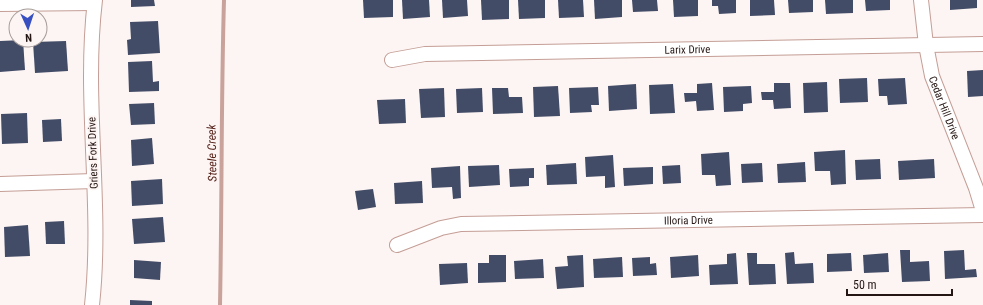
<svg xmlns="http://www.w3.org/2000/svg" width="983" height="305" font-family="'Roboto Condensed',sans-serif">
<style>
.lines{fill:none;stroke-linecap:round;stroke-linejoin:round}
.stream{stroke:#c9a39b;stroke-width:4}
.building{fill:#434c67}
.street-casing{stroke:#c49e96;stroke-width:16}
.street{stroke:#fff;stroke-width:14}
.labels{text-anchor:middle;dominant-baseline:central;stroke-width:4;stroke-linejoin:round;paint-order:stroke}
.street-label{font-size:11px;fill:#241613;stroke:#fdf5f3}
.water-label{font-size:12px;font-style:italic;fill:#56231b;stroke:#fdf5f3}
</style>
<rect width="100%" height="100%" fill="#fdf5f3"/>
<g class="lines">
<path class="stream" d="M220 305C222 203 221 102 224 0"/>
</g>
<g class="building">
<path d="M131 0H154L155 6 131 7Z"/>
<path d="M363 0H393V17L364 18Z"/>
<path d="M402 0H429L430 17 403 19Z"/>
<path d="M442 0H467L468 16 443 18Z"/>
<path d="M481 0H509V19L482 20Z"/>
<path d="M518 0H545V18L519 19Z"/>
<path d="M558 0H583L584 17 559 18Z"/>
<path d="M594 0H622V17L595 19Z"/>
<path d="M632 0H657L658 11 633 12Z"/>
<path d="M673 0H698V16L674 17Z"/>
<path d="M712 0H736V13L719 14 718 6H712Z"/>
<path d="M750 0H774L775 15 750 16Z"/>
<path d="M788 0H813V12L789 13Z"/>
<path d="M825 0H853V13L826 14Z"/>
<path d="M865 0H890V10L866 11Z"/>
<path d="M950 0H977V8L950 10Z"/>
<path d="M158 21 160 53 128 55 127 40 131 39 130 22Z"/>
<path d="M23 40 25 70 0 72V41Z"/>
<path d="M66 41 68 71 35 73 33 42Z"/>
<path d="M152 61 153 82 159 81V91L129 92 128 62Z"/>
<path d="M983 70V96L968 97 967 71Z"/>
<path d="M867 78 868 102 840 103 839 79Z"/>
<path d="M905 78 907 104 888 105 887 96H879L878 79Z"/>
<path d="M827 82 828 112 804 113 803 83Z"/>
<path d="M712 83 714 110 697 111 696 101 685 102 684 93H697V84Z"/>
<path d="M774 83H790L791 108 774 109 773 100H762L761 92H774Z"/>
<path d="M636 84 637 109 609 111 608 86Z"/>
<path d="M673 84 675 113 650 114 649 85Z"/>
<path d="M558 86 560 116 534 117 533 87Z"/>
<path d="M751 86 752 103 743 104V111L724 112 723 87Z"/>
<path d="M598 87 599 105H591L592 112 570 113 569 88Z"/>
<path d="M444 88 445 117 421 118 419 89Z"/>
<path d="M482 88 483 112 457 113 456 89Z"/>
<path d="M492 88H508L509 97H522L523 113 493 114Z"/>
<path d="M405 99 406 123 379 124 377 100Z"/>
<path d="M154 103 155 124 131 125 129 104Z"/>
<path d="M27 113 28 143 2 144 1 114Z"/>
<path d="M61 119 62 141 43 142 42 120Z"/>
<path d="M152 138 154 164 132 166 131 140Z"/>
<path d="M845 150 846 184 831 185 830 171H815L814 152Z"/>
<path d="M729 152 731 185 716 186 715 175H702L701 154Z"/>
<path d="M613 155 615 187 605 188V176L586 177 585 157Z"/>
<path d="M880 159 881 179 856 180 855 160Z"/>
<path d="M934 159 935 178 899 180 898 161Z"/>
<path d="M805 162 806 182 778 183 777 164Z"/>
<path d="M576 163 577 184 547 185 546 165Z"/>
<path d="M762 163 763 182 742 183 741 164Z"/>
<path d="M499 165 500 185 469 187 468 166Z"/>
<path d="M680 165 681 183 663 184 662 166Z"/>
<path d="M460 166 461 198 453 199 452 187 432 188 431 168Z"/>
<path d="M653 167V184L624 186 623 168Z"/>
<path d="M534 168V178H529V186L510 187 509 169Z"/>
<path d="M162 179 163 204 132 206 131 181Z"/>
<path d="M422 181 423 203 395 204 394 183Z"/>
<path d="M373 189 376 207 358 210 355 191Z"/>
<path d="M163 217 165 242 134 244 132 219Z"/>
<path d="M64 221 65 244H46L45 222Z"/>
<path d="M28 225 30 256 5 257 4 227Z"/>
<path d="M900 250H910V262L929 261 930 281 902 282Z"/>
<path d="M964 250 965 270 976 269 977 277 945 279 944 251Z"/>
<path d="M794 252 795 264 813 263 814 283 787 284 785 253Z"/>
<path d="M736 253 738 284 710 285 709 265 727 264V254Z"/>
<path d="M747 253H757V264H775L776 284 749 285Z"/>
<path d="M851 253 852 271 827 272V254Z"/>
<path d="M888 253 889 272 864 273 863 255Z"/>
<path d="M489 255H506V282L478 283V263H489Z"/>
<path d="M583 255 584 287 557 289 555 267 568 266 567 256Z"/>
<path d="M698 255 699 276 671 278 670 257Z"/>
<path d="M622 257 623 277 594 278 593 259Z"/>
<path d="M650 257V264L656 263 657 275 633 276 632 258Z"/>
<path d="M543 259 544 278 515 279 514 261Z"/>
<path d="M134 260 161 262 160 280 134 278Z"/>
<path d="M467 263 468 283 440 285 439 264Z"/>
<path d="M130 300 152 301V305H130Z"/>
</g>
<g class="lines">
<g class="street-casing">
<g id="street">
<path id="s1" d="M921 0 926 45 932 76 976 188 983 211"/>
<path d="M0 4 94 3"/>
<path id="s2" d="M392 60 425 54 983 44"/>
<path d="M0 184 94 181"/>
<path id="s3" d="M397 245 441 228 461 224 983 215"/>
<path d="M92 305C103 204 83 101 95 0"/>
</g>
</g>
<use href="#street" class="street"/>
</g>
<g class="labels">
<g class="street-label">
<text stroke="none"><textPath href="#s2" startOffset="296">Larix Drive</textPath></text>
<text stroke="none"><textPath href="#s1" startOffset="111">Cedar Hill Drive</textPath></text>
<text transform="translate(93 153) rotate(-92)">Griers Fork Drive</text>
<text stroke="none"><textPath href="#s3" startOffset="295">Illoria Drive</textPath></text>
</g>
<g class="water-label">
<text transform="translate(212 153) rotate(-91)">Steele Creek</text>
</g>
</g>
<g transform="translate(28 28) rotate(177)"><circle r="19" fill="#fdf5f3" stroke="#a69c99"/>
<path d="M0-3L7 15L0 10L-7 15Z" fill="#384fc1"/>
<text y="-6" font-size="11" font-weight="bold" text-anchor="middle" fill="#241613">N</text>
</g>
<path d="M847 289v6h105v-6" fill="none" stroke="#241613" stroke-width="2"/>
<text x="853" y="289" font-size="12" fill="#241613" stroke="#fdf5f3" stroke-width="3" paint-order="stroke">50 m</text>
</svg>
